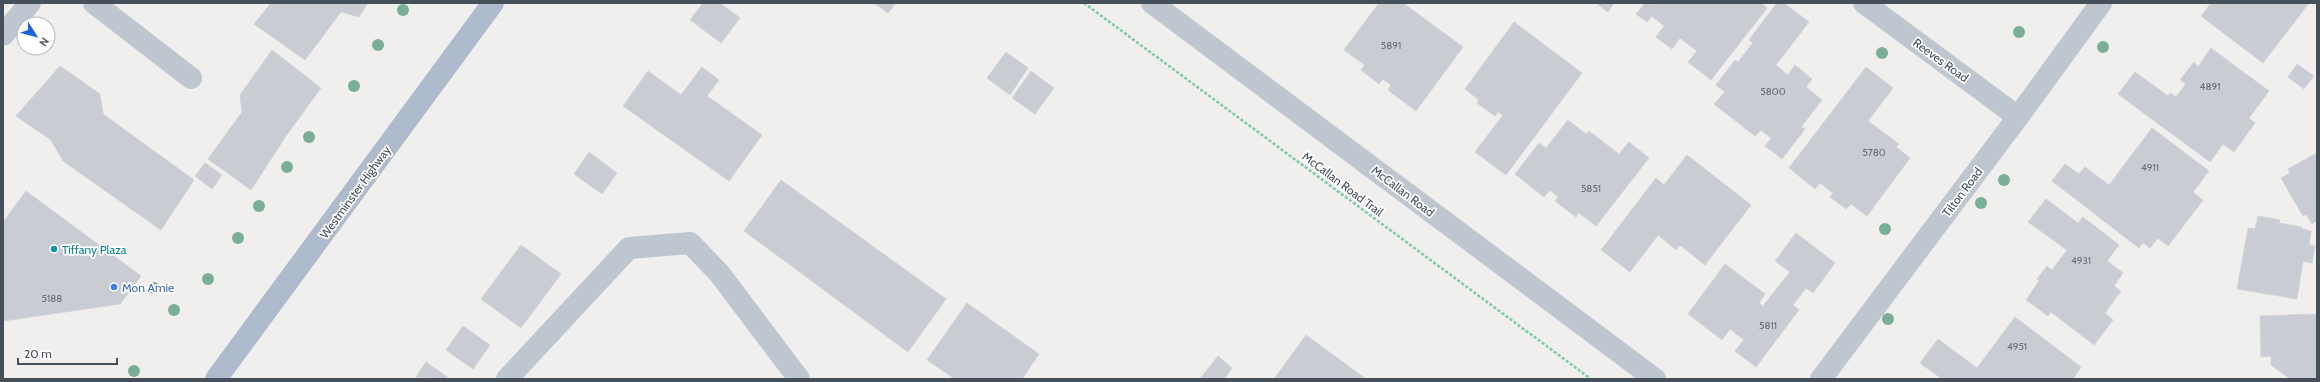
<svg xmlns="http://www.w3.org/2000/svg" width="2320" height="382" font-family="Cabin,sans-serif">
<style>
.building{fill:#caccd4;stroke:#d2d4d9}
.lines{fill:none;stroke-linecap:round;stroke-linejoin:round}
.path{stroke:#75cca7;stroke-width:2.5;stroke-dasharray:3 2;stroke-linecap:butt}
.minor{stroke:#bec7d0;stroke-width:22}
.major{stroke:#aebbcd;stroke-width:22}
.tree{fill:#7aaf97}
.culture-dot{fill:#0f9aa8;stroke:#fff;stroke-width:1.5}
.shop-dot{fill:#3f7fe0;stroke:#fff;stroke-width:1.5}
.labels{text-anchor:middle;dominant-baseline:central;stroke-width:3.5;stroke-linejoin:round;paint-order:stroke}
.number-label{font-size:10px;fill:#676f79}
.street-label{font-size:12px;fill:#46505b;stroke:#fff}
.culture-label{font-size:12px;fill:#0d838f;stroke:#fff;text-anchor:start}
.shop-label{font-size:12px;fill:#366cbe;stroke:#fff;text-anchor:start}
</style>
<rect width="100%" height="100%" fill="#f1eeee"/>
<g class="building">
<path d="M271 3H368L359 17 341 12 305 60 254 24Z"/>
<path d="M703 3H720L740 18 721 43 690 20Z"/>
<path d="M874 3H896L888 13Z"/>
<path d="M1379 3H1403L1463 47 1416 111 1388 90 1391 85 1383 79 1379 84 1361 70 1365 65 1344 50Z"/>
<path d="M1596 3H1614L1608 12Z"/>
<path d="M1645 3 1652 5 1654 3H1761L1767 8 1711 80 1688 62 1697 51 1680 38 1672 49 1656 37 1664 26 1652 16 1647 22 1636 14Z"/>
<path d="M1777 3H1784L1809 22 1776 65 1788 75 1795 65 1812 79 1806 87 1822 100 1801 127 1805 129 1782 159 1765 146 1771 138 1761 130 1755 136 1714 104 1725 92 1716 85 1735 60 1738 62 1753 43 1749 40Z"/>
<path d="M2211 3H2309L2263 63 2201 16Z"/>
<path d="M1514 22 1582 73 1506 175 1475 152 1503 115 1498 112 1495 116 1477 103 1479 100 1465 89Z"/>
<path d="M2211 48 2269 91 2249 118 2255 123 2234 152 2223 144 2210 162 2118 94 2135 72 2168 96 2170 93 2176 97 2186 84 2180 80 2194 62 2198 67Z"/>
<path d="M272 50 321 88 286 136 251 190 208 159 242 112 240 95Z"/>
<path d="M1006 52 1028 68 1010 95 987 78Z"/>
<path d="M2297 64 2314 76 2304 89 2288 77Z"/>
<path d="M60 66 100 94 103 114 194 180 161 230 63 161 51 140 16 116Z"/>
<path d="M702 67 719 80 707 96 762 135 729 181 623 106 648 71 681 95Z"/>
<path d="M1866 67 1893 88 1868 121 1899 144 1896 147 1910 158 1867 216 1851 204 1846 209 1830 197 1833 193 1820 183 1815 189 1789 168Z"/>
<path d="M1031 71 1054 88 1035 114 1012 98Z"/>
<path d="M1568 120 1586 134 1589 131 1619 154 1629 142 1649 158 1596 226 1579 213 1576 217 1555 201 1558 197 1550 190 1544 197 1515 174 1539 143 1546 148Z"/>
<path d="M2152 128 2209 171 2193 192 2203 200 2168 246 2158 238 2150 248 2143 243 2139 248 2052 181 2065 164 2079 174 2085 167 2109 185Z"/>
<path d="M589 152 617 173 602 194 574 174Z"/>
<path d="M2317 153V221L2312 224 2306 214 2303 216 2281 178 2290 173 2288 169Z"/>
<path d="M1687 155 1751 205 1705 265 1680 245 1676 250 1658 235 1630 272 1601 250 1656 178 1664 185Z"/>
<path d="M205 163 222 175 212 189 195 176Z"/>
<path d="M781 180 946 299 908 352 744 231Z"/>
<path d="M26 191 141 276 120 304 3 321V222Z"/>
<path d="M2046 199 2078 223 2083 217 2119 245 2107 261 2123 273 2114 286 2121 291 2105 313 2113 320 2094 345 2051 312 2048 316 2026 300 2039 281 2037 279 2047 266 2052 270 2067 250 2028 222Z"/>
<path d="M2258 216 2280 220 2279 223 2302 227V229L2311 231 2309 245 2315 246 2312 263 2303 261 2297 299 2237 289 2248 228 2255 229Z"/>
<path d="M1796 233 1835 263 1813 293 1806 288 1793 305 1799 310 1756 367 1735 351 1744 340 1730 329 1722 340 1688 314 1725 264 1765 294 1759 303 1763 306 1790 272 1775 261Z"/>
<path d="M521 245 561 274 521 328 481 299Z"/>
<path d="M967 303 1039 354 1022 379H955L927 360Z"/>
<path d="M2317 314V379H2290L2271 365V356L2261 357 2260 316Z"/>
<path d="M2015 317 2081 367 2073 379H1942L1920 363 1938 339 1977 368Z"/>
<path d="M463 326 490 345 473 369 446 350Z"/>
<path d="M1306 335 1366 379H1274Z"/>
<path d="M1218 356 1232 368 1224 379H1200Z"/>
<path d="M426 362 450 379 416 377Z"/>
</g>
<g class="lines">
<path class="path" d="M1084 3 1591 379"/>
<g class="minor">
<path d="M94 3 191 78"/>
<path d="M1152 3 1655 379"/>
<path d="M1864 3 2018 117"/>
<path d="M3 35 30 3"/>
<path d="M507 379 629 248 690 243 719 273 799 379"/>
<path d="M1821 379 2018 117 2101 3"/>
</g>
<path class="major" d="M216 379 493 3"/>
</g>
<g class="tree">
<circle cx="403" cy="10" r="6"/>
<circle cx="2019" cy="32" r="6"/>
<circle cx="378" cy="45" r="6"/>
<circle cx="2103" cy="47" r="6"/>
<circle cx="1882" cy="53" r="6"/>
<circle cx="354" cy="86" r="6"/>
<circle cx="309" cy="137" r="6"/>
<circle cx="287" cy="167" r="6"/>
<circle cx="2004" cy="180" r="6"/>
<circle cx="1981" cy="203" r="6"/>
<circle cx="259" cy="206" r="6"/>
<circle cx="1885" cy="229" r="6"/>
<circle cx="238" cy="238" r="6"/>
<circle cx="208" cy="279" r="6"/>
<circle cx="154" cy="288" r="6"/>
<circle cx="174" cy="310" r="6"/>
<circle cx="1888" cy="319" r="6"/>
<circle cx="134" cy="371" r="6"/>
</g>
<circle class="culture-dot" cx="54" cy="249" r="4"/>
<circle class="shop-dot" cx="114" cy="287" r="4"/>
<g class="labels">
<g class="number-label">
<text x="1391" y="45">5891</text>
<text x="2210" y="86">4891</text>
<text x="1773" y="91">5800</text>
<text x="1874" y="152">5780</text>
<text x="2150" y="167">4911</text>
<text x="1591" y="188">5851</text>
<text x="2081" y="260">4931</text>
<text x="52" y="298">5188</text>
<text x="1768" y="325">5811</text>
<text x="2017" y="346">4951</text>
</g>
<g class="street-label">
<text transform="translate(1941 60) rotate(36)">Reeves Road</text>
<text transform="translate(1343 184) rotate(37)">McCallan Road Trail</text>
<text transform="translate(1403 191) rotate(37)">McCallan Road</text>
<text transform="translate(355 192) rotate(-54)">Westminster Highway</text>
<text transform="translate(1962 192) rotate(-53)">Tilton Road</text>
</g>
<g class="culture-label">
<text x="62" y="249">Tiffany Plaza</text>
</g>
<g class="shop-label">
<text x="122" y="287">Mon Amie</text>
</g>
</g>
<rect width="2320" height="382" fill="none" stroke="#46505b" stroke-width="8"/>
<g transform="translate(36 36) rotate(126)"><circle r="19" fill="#ffffff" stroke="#b5b9bd"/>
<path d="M0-3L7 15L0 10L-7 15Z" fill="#1b63dd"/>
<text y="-6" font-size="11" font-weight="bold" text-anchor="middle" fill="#46505b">N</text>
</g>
<path d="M18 358v6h99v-6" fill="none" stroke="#46505b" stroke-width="2"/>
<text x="24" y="358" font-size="12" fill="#46505b" stroke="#ffffff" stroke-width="3" paint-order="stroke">20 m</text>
</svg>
